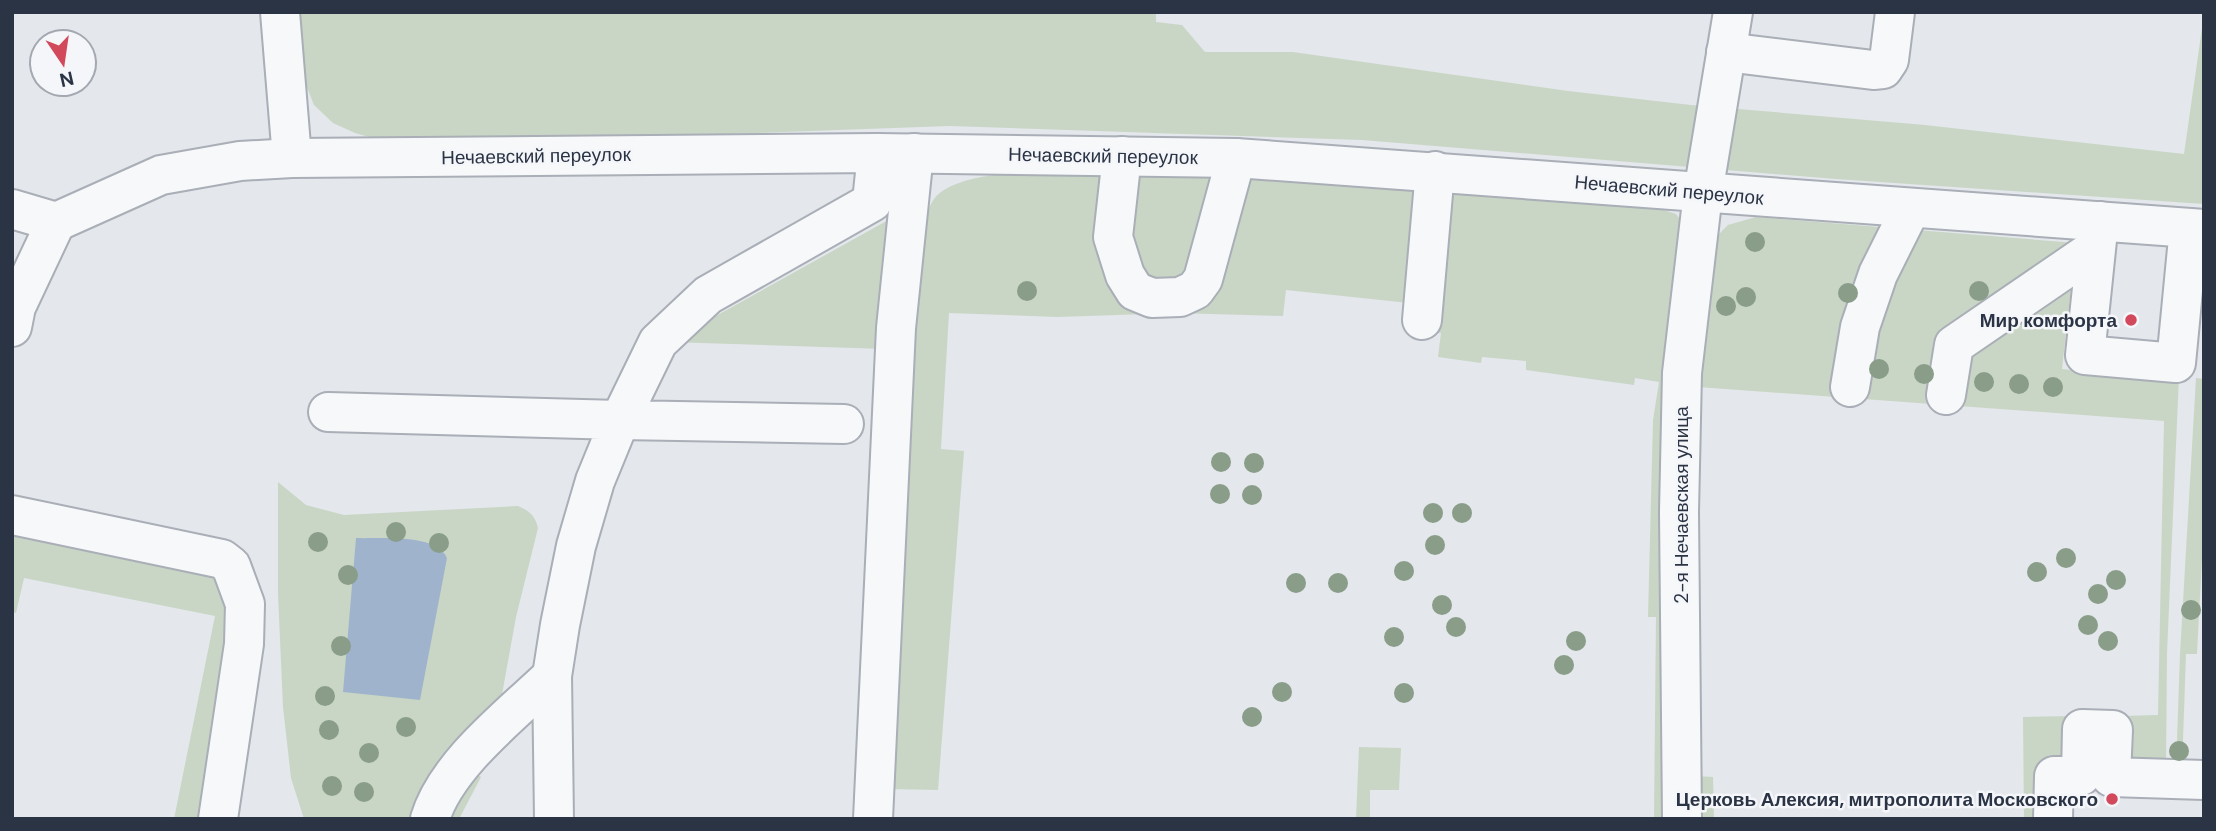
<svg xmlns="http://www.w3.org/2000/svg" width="2216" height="831" font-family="'DM Sans',sans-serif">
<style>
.green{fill:#c9d6c5}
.water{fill:#9fb4cc}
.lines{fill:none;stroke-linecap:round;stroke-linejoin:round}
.minor-casing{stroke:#a9aeb7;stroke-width:42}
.minor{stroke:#f7f8fa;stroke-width:38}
.tree{fill:#899d89}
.poi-dot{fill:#d1495b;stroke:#f4f6f9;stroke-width:2.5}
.labels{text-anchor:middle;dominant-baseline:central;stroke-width:5;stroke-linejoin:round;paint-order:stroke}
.street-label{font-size:19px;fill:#2b3445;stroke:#f4f6f9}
.poi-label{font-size:19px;font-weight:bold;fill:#2b3445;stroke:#f4f6f9;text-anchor:end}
</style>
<rect width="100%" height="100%" fill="#e4e7ec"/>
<g class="green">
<path d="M297 12H1156V22L1182 25 1205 52H1293L1568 91 1691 105 1925 125 2184 154 2204 14V204L1836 179 1362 140 949 126 703 135 472 141 380 140 355 133 333 123 314 105 306 85Z"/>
<path d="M1035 171 1193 174 1655 207 1676 214 1683 223 1669 819H1654L1656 617H1648L1653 420 1659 382 1635 378 1634 385 1526 370V361L1482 357 1481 363 1438 357 1441 333 1406 329 1409 303 1286 290 1283 316 1176 313 1057 317 949 313 941 449 964 451 938 790 889 789 919 242C923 228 926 210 934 199 951 176 1009 173 1035 171Z"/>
<path d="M1756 217 2076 243 2062 369 2152 378 2153 372 2179 376 2167 653 2166 769 2128 770 2123 767 2120 760 2121 716 2158 715 2164 421 1698 387 1693 491 1696 776 1713 777 1714 819H1690L1688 505 1692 386 1706 277 1713 251 1719 234 1728 225Z"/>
<path d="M890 219 884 349 669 342Z"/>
<path d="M2196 378 2204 379V520L2197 654H2186L2182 769H2176L2180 654Z"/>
<path d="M278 482 306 505 344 515 518 506C530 511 535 516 538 528L516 617 499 711 416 819H304L291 778 283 707 278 594Z"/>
<path d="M12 532 211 573 223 586 229 603 232 653 198 819H174L215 616 24 578 16 613 12 612Z"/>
<path d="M2074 716 2045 819H2024L2023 717Z"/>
<path d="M1359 747 1401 748 1399 790H1370V819H1356Z"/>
<path d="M473 771 481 777 459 819H441Z"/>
</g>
<path class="water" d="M356 538C379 539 437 533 447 558L420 700 343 692Z"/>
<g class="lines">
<g class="minor-casing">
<g id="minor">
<path d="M280 12 292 158"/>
<path d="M1726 52 1873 70 1883 69 1889 60 1895 12"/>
<path d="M1122 156 1113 237 1125 275 1135 291 1152 298 1180 297 1195 290 1203 279 1236 158"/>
<path d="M12 209 56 222 161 175 240 161 292 158 877 153 1236 158 2204 229"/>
<path d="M2099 221 2085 355 2176 363 2189 228"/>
<path d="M1422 320 1435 171"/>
<path d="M12 327 16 307 56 222"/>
<path d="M1850 387 1860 327 1878 274 1911 208"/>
<path d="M1946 395 1954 345 2084 256 2094 257"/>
<path d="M328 412 620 420 595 481 576 546 560 625 552 676 554 819"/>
<path d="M844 424 620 420 658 342 708 295 872 202 877 153"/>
<path d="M12 515 222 559 231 566 245 604 244 644 218 819"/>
<path d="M430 819C446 765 511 715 552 676"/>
<path d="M873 819 896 328 914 153"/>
<path d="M1682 819 1679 512 1682 373 1703 193 1733 12"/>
<path d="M2053 819 2054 776H2081L2082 729 2113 730 2111 777 2204 780"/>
</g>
</g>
<use href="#minor" class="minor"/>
</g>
<g class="tree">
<circle cx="1755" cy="242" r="10"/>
<circle cx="1027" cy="291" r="10"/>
<circle cx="1979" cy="291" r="10"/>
<circle cx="1848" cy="293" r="10"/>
<circle cx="1746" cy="297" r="10"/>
<circle cx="1726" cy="306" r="10"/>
<circle cx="1879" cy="369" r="10"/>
<circle cx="1924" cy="374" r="10"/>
<circle cx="1984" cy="382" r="10"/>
<circle cx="2019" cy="384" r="10"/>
<circle cx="2053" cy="387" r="10"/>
<circle cx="1221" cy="462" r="10"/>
<circle cx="1254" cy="463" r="10"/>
<circle cx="1220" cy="494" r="10"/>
<circle cx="1252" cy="495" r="10"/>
<circle cx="1433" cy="513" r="10"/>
<circle cx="1462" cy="513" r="10"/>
<circle cx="396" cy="532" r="10"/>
<circle cx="318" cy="542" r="10"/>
<circle cx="439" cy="543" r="10"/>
<circle cx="1435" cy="545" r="10"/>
<circle cx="2066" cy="558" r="10"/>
<circle cx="1404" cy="571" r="10"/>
<circle cx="2037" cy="572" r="10"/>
<circle cx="348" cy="575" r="10"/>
<circle cx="2116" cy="580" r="10"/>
<circle cx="1296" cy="583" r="10"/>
<circle cx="1338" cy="583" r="10"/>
<circle cx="2098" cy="594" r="10"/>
<circle cx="1442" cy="605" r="10"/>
<circle cx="2191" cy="610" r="10"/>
<circle cx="2088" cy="625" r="10"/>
<circle cx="1456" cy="627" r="10"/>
<circle cx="1394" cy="637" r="10"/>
<circle cx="1576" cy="641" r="10"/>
<circle cx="2108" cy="641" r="10"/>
<circle cx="341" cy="646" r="10"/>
<circle cx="1564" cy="665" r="10"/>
<circle cx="1282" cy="692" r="10"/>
<circle cx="1404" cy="693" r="10"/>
<circle cx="325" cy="696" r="10"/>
<circle cx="1252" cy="717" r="10"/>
<circle cx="406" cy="727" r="10"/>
<circle cx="329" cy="730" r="10"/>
<circle cx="2179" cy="751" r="10"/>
<circle cx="369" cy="753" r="10"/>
<circle cx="332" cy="786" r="10"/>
<circle cx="364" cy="792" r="10"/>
</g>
<g class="poi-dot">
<circle cx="2131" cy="320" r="7"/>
<circle cx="2112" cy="799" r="7"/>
</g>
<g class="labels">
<g class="street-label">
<text transform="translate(536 156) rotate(-1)">Нечаевский переулок</text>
<text transform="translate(1103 156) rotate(1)">Нечаевский переулок</text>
<text transform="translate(1669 190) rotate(5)">Нечаевский переулок</text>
<text transform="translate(1681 505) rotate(-90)">2-я Нечаевская улица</text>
</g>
<g class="poi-label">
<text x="2117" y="320">Мир комфорта</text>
<text x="2098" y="799">Церковь Алексия, митрополита Московского</text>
</g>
</g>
<rect width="2216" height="831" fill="none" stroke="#2b3445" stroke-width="28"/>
<g transform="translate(63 63) rotate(167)"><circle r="33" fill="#f4f6f9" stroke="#a4a8b1" stroke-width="2"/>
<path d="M0-5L12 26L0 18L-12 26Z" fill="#d1495b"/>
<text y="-10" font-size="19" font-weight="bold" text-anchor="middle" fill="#2b3445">N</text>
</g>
</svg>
